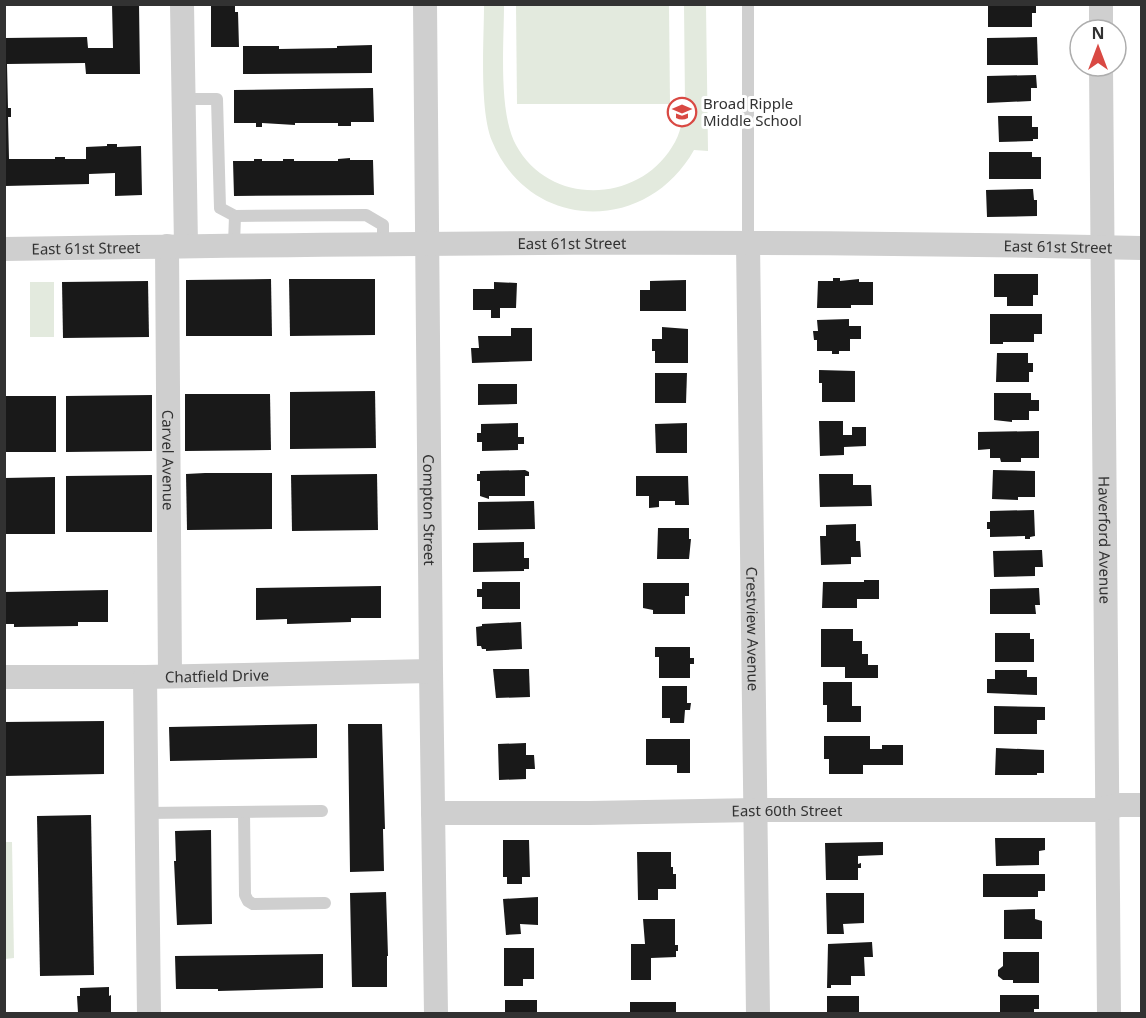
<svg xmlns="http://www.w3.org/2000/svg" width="1146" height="1018" font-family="'Noto Sans',sans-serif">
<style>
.green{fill:#e3eade}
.building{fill:#191919}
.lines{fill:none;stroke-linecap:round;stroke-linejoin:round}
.lane{stroke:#cfcfcf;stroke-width:12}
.street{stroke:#cfcfcf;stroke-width:24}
.labels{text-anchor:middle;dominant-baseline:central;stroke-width:6;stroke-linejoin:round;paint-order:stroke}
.poi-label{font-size:15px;fill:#323232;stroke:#fff;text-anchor:start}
.street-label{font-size:15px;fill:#323232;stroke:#fff}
</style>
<rect width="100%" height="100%" fill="#fff"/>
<g class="green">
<path d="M484 5H504C504 43 498 112 516 145 549 206 637 204 672 147 681 134 683 118 685 103L684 5H706L708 151 694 150C647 234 530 233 492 141 479 109 484 41 484 5Z"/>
<path d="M516 5H669L670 104H517Z"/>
<rect x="30" y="282" width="24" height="55"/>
<path d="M5 842H12L14 958 5 959Z"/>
</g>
<g class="building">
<path d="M112 4H139L140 74H86L85 63 7 64 8 108H11V117H8L9 159H55V157H65V159H86V147L107 146V144H117V147L141 146 142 195 115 196V173L89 174V184L5 186V38L87 37 88 48H113Z"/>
<path d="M211 4H235V12H238L239 47H211Z"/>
<path d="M988 4H1036V13H1032V27H988Z"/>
<path d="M1037 37 1038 65H987V38Z"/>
<path d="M372 45V73L243 74V46H279V49L337 48V46Z"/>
<path d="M1036 75 1037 88H1031V101L987 103V76Z"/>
<path d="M373 88 374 122H351V126H338V123H295V125L262 123V127H256V123H234V90Z"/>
<path d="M998 116H1032V127H1038V139H1033V141L999 142Z"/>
<path d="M989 152H1032V157H1041V179H989Z"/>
<path d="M350 158V160H373L374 195 234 196 233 161H254V159H262V161H283V159H294V161H338V159Z"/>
<path d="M1033 189 1034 200H1037V216L987 217 986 190Z"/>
<path d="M994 274H1038V295H1033V306H1007V297H994Z"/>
<path d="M833 278H840V281L859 279V282H873V305H851V308H817L818 281H833Z"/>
<path d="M271 279 272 336H186V280Z"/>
<path d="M289 279H375V335L290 336Z"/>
<path d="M686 280V311H640V290H650V281Z"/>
<path d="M148 281 149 337 63 338 62 282Z"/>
<path d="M494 282 517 283 516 308H500V318H491V310H473V289H494Z"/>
<path d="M990 314H1042V334H1034V342H1003V344H990Z"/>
<path d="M849 319V326H861V339H850V351H839V354H832V351H817V340H814L813 331H818L817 320Z"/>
<path d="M662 327 688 329V363H655V351H652V339H662Z"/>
<path d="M511 328H532V361L472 363 471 348H479L478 336H511Z"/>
<path d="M997 353H1028V363H1033V372H1029V382H996Z"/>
<path d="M819 370 855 371V402H822V383H819Z"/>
<path d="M655 373H687L686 403H655Z"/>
<path d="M478 384H517V404L478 405Z"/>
<path d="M375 391 376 448 290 449V392Z"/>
<path d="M994 393H1031V400H1039V411H1029V420H1012V422L994 420Z"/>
<path d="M185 394H270L271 450 185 451Z"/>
<path d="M152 395V451L66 452V396Z"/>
<rect x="4" y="396" width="52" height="56"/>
<path d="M819 421H843V435H852V427H866V446L844 447V455L820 456Z"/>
<path d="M518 423V437H524V444H518V450L482 451V442H477V433H481V424Z"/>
<path d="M687 423V453H656L655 424Z"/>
<path d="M1039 431V458H1021V462H1001L1000 458H990V449L978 450V432Z"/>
<path d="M525 470 529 472V476H525V496H489V499L480 496V481H477V474H480V471Z"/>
<path d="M993 470 1035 471V497H1018V500L992 499Z"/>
<path d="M205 473H272V529L187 530 186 474Z"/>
<path d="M377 474 378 530 292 531 291 475Z"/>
<path d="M819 474H853V485H871L872 506 820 507Z"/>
<path d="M152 475V532H66V476Z"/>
<path d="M636 476H688L689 505H675V501H659V507L649 508V496H636Z"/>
<path d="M55 477V534H4V478Z"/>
<path d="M534 501 535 529 478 530V502Z"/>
<path d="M1034 510 1035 536 1030 537V539H1025V536L990 537V529H987V522H990V511Z"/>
<path d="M856 524V541H860L861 557H851V564L821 565 820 536H826V525Z"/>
<path d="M658 528H689V539H691L689 559H657Z"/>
<path d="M524 542V558H529V569H524V571L473 572V543Z"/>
<path d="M1042 550 1043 567H1035V576L994 577 993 551Z"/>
<path d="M864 580H879V599H857V608H822L823 582H864Z"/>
<path d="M482 582H520V609H482V597H477V589H482Z"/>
<path d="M643 583H689V596H685V614H653V610L643 608Z"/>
<path d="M381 586V618H351V622L287 624V619L256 620V588Z"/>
<path d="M1039 588 1040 605H1035L1036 614H990V589Z"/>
<path d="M108 590V622H78V626L14 627V624H4V592Z"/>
<path d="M521 622 522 649 486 651V649H482L481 646H477L476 627 482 626V624Z"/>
<path d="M821 629H853V641H862V654H868V665H878V678H845V667H821Z"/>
<path d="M995 633H1030V639H1034V662H995Z"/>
<path d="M655 647H690V658H694V664H690V678H659V657H655Z"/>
<path d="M493 669H529L530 697 496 698Z"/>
<path d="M995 670H1027V677H1037V695L987 693V679H995Z"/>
<path d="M823 682H852V706H861V722H827V705H823Z"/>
<path d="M662 686H687V703H691L690 710H685L684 723H670V718H662Z"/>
<path d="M994 706 1045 707V720H1037V734H994Z"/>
<path d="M104 721V774L4 776V722Z"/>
<path d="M317 724V758L170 761 169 727Z"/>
<path d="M348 724H382L385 829H383L384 871 350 872Z"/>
<path d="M824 736H870V749H882V745H903V765H863V774H829V759H824Z"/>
<path d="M646 739H690V773H677V765H646Z"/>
<path d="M526 743V755H534L535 769H526V779L499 780 498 744Z"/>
<path d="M996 748 1044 750V773H1037V775H995Z"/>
<path d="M91 815 94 975 40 976 37 816Z"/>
<path d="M211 830 212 924 177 925 174 861H176L175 831Z"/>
<path d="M995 838H1045V850L1039 851V865L996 866Z"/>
<path d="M503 840H529L530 877H522V884H507V877H503Z"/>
<path d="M883 842V855L858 856V864L861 863V868H858V880H826L825 843Z"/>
<path d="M637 852H671V867H673V874H676V889H658V900H638Z"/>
<path d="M983 874H1045V891H1038V897H983Z"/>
<path d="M386 892 388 956H387V987H352L350 893Z"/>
<path d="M826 893H864V923L843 924 844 934H827Z"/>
<path d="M538 897V925L520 924 521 934 506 935 503 899Z"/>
<path d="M1035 909V919L1042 921V939H1004V910Z"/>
<path d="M643 919H675V945H678V951H676V957L651 958V980H631V944H645Z"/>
<path d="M872 942 873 957H864L865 976H851V985H831V988H827L828 944Z"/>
<path d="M504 948H534V979H523V986H504Z"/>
<path d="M1003 952H1039V983H1013V980H1003L998 976V970L1003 966Z"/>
<path d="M323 954V988L218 991V989H176L175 956Z"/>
<path d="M109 987V996L111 995V1014L78 1013 77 996H80V988Z"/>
<path d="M1000 995H1039V1009H1034V1014H1000Z"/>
<rect x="827" y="996" width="32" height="18"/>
<rect x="505" y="1000" width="32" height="14"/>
<rect x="630" y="1002" width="46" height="12"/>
</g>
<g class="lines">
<g class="lane">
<path d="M748 4V243"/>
<path d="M182 99H217L220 208 235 216 234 244"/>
<path d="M235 216 366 215 383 225V244"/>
<path d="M244 812 245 895 248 901 253 904 325 903"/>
<path d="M146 813 322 811"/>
</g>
<g class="street">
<path d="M182 4 186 246"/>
<path id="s1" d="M425 4 431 671 436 1014"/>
<path d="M1101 4V30"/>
<path id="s2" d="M1101 66 1109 1014"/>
<path id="s3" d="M748 243 758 1014"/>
<path id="s4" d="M167 246 170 676"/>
<path id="s5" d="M4 249C383 243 763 239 1142 248"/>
<path id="s6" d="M4 677H145L431 671"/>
<path d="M145 677 149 1014"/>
<path id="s7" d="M433 813H590L756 810H1096L1120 805H1142"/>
</g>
</g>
<defs>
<g id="school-ring" transform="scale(1.5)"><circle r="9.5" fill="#fff" stroke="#d94943" stroke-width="1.5"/><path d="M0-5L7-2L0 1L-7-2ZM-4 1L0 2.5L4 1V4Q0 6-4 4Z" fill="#d94943"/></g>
</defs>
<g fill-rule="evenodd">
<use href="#school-ring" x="682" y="112"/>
</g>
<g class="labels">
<g class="poi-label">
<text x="703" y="103">Broad Ripple<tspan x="703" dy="17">Middle School</tspan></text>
</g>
<g class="street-label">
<text stroke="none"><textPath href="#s5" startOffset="568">East 61st Street</textPath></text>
<text stroke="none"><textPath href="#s5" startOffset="82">East 61st Street</textPath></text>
<text stroke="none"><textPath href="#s5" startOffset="1054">East 61st Street</textPath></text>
<text stroke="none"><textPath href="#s4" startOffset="214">Carvel Avenue</textPath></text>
<text stroke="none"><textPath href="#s1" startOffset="506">Compton Street</textPath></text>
<text stroke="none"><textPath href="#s2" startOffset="474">Haverford Avenue</textPath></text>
<text stroke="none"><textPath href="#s3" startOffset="386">Crestview Avenue</textPath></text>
<text stroke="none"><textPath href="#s6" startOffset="213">Chatfield Drive</textPath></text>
<text stroke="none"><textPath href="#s7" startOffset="354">East 60th Street</textPath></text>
</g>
</g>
<rect width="1146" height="1018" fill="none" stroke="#323232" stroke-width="12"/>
<g transform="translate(1098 48)"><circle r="28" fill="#ffffff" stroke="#adadad" stroke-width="1.5"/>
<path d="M0-4.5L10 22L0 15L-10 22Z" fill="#d94943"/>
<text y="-9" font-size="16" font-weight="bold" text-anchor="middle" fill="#323232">N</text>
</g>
</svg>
